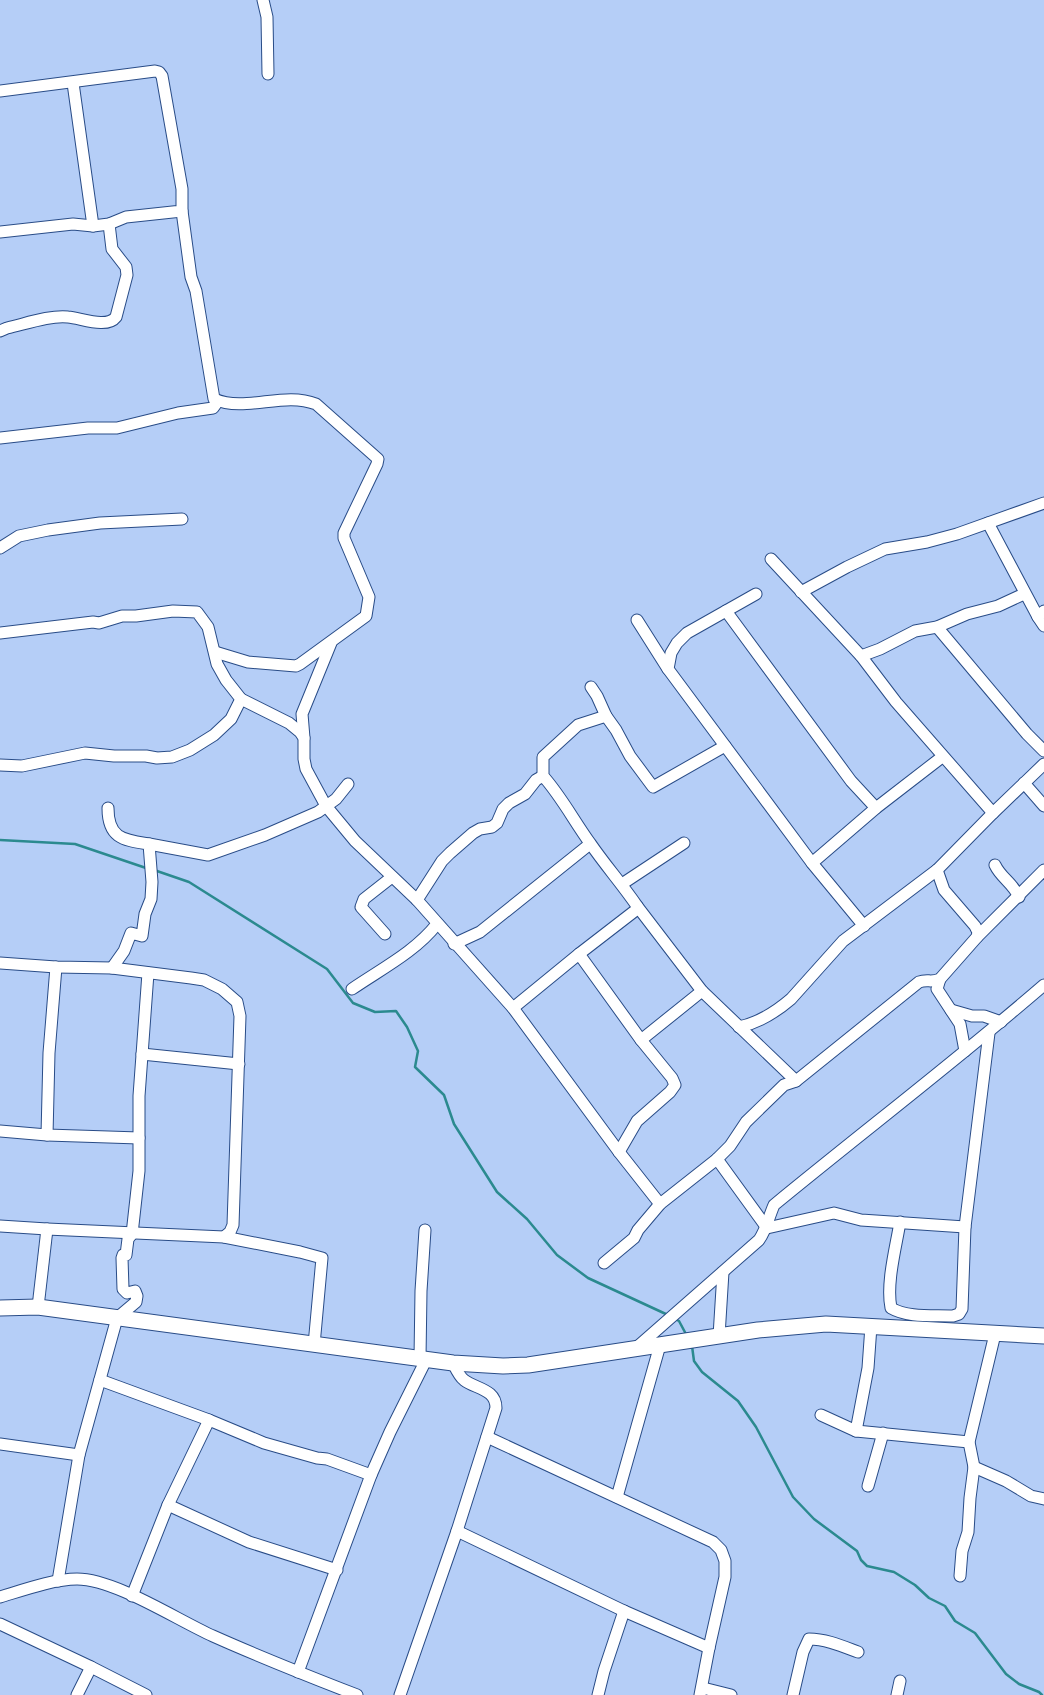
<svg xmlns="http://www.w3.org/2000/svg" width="1044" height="1695" font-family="'Titillium Web',sans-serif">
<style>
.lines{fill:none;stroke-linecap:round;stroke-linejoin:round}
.stream{stroke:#2b8a8f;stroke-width:2.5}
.minor-casing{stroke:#294c87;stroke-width:13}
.major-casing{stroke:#294c87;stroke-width:17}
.minor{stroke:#fff;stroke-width:11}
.major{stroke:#fff;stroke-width:15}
</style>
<rect width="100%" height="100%" fill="#b5cef7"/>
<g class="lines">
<g class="stream">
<path d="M0 840 75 844 146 868"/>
<path d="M154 870 189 882 327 969 353 1003 375 1012 396 1011 407 1027 418 1051 415 1067 444 1095 454 1124 497 1192 527 1219 557 1255 588 1278 668 1315"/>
<path d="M675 1319 679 1321 687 1336"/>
<path d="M692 1346 694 1361 702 1372 738 1401 756 1427 793 1497 814 1519 857 1551 861 1560 867 1566 894 1572 915 1585 929 1598 945 1606 955 1621 975 1633 1006 1674 1019 1684 1039 1692 1042 1695"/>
</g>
<g class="minor-casing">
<g id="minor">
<path d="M263 0 267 17 268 74"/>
<path d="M73 83 93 226"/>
<path d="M0 91 155 71 159 72 162 76 182 189V211L126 217 109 224 93 226 73 224 0 232"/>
<path d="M182 211 191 277 196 291 214 399C246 413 283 391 316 404L378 459 377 464 344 533V538L369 597 366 616 300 664 296 666 248 662 215 652"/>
<path d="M0 331 7 328C25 324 50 315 68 317 81 318 107 329 116 317L127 275 126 267 112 249 109 224"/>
<path d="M0 438 88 428H117L178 413 213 408 218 401"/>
<path d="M988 523 1038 617"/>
<path d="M0 548 19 536 48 530 100 523 182 519"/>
<path d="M771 559 861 656 896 702 993 813"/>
<path d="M801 592 847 567 885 549 927 542 957 534 1044 503"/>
<path d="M756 594 687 633 677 643 671 653 668 669 812 863 864 926"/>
<path d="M726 611 851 781 876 808"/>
<path d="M1044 611 1038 617 1044 626"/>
<path d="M637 620 668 669"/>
<path d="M937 627 1027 734 1044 751"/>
<path d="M0 633 93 622 99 623 122 616H136L173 611 197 612 208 627 217 664 226 680 241 699 231 719 214 735 190 750 172 757 157 758 146 756H114L85 753 22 766 0 765"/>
<path d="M861 656 880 649 915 631 937 627 967 614 998 606 1024 594"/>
<path d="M591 687 597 696 606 716 616 730 630 756 653 787 725 746"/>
<path d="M241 699 289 723 300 732 304 738V759L306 769 326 806 355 841 417 900 513 1008 619 1152 660 1204"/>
<path d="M304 738 302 714 331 643"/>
<path d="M1024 783 1044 806"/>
<path d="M108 808C108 839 124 840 149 844L152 882 151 899 145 914 142 936 131 933 124 951 112 968"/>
<path d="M149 844 208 855 265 835 318 812 336 799 348 784"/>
<path d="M812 863 876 808 942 757"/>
<path d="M995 865C1001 878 1013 883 1019 897"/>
<path d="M622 884 684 843"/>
<path d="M417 900 442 861 450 853 473 833 480 829 492 827 497 823 503 809 509 803 525 794 536 780 543 776"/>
<path d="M637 906 702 991 796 1081"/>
<path d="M385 934 361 907 364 899 392 877"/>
<path d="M977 937 1044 870"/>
<path d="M454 944 480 932 590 844"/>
<path d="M579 954 641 1040 672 1078 675 1085 670 1092 637 1121 619 1152"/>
<path d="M0 963 56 967 112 968 191 978 204 980 222 989 237 1002 240 1016 233 1225 230 1232 224 1237"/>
<path d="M940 979 937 989 960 1024 965 1051"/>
<path d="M352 989C381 969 415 952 437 924"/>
<path d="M513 1008 579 954 636 910 637 906C622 884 605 865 590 843 574 821 561 796 543 776V757L578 725 606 716"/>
<path d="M951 1010 972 1016H984L1001 1022"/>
<path d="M739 1027C758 1023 777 1011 791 999L843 941 937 870 993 813 1044 764"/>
<path d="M641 1040 702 991"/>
<path d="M142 1054 239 1064"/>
<path d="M0 1131 47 1135 139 1138"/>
<path d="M47 1135 49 1053 56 967"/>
<path d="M717 1159 767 1228 834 1213 861 1220 965 1227"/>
<path d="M900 1222C896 1247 886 1283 891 1308 908 1318 933 1315 953 1316L959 1314 962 1309 965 1227 989 1033"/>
<path d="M0 1226 47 1229 224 1237 300 1252 322 1258 314 1345"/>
<path d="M604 1263 634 1238 638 1230 660 1204 717 1159 730 1146 746 1122 784 1085 796 1081 919 982C927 979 932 983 940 979L977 937 978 932 975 926 944 890 937 870"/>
<path d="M38 1307 47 1229"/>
<path d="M719 1336 723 1272"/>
<path d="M635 1349 759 1240C767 1228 768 1219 774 1205 864 1131 956 1061 1044 985"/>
<path d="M420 1358 421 1291 425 1230"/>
<path d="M100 1380 209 1420 264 1443 317 1458 327 1459 371 1475"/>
<path d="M821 1415 856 1431 969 1442"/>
<path d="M856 1431 868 1368 871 1326"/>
<path d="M487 1437 713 1542 721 1550 725 1561V1577L709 1648 700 1695"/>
<path d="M0 1444 79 1455"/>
<path d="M974 1467 1006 1481 1031 1496 1044 1499"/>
<path d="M868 1486 883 1433"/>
<path d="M617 1497 660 1345"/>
<path d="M168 1505 249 1542 337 1570"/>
<path d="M457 1531 624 1611 709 1648"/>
<path d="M960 1576 962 1551 968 1532 970 1498 974 1467 969 1442 995 1334"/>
<path d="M58 1581 79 1455 117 1318 136 1302 137 1296 135 1291 127 1293 123 1289 122 1258 123 1255H126L128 1239 132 1234 139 1171V1096L148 973"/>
<path d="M132 1596 168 1505 209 1420"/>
<path d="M0 1597C23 1590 54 1579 77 1579 115 1579 177 1620 213 1636 260 1657 308 1676 357 1695"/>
<path d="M0 1624 91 1667 146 1695"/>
<path d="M298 1672 371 1475 390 1432 426 1360"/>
<path d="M703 1688 731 1695"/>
<path d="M77 1695 91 1667"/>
<path d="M400 1695 457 1531 496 1408C496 1389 476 1389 464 1380 459 1376 456 1369 453 1363"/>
<path d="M598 1695 604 1671 624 1611"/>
<path d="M793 1695 803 1652 809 1639C826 1639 842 1646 858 1652"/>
<path d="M897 1695 900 1681"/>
</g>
</g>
<g class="major-casing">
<path id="major" d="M0 1308 38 1307 453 1363 503 1366 528 1365 758 1330 826 1324 1044 1336"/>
</g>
<use href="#minor" class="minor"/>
<use href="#major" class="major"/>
</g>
</svg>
